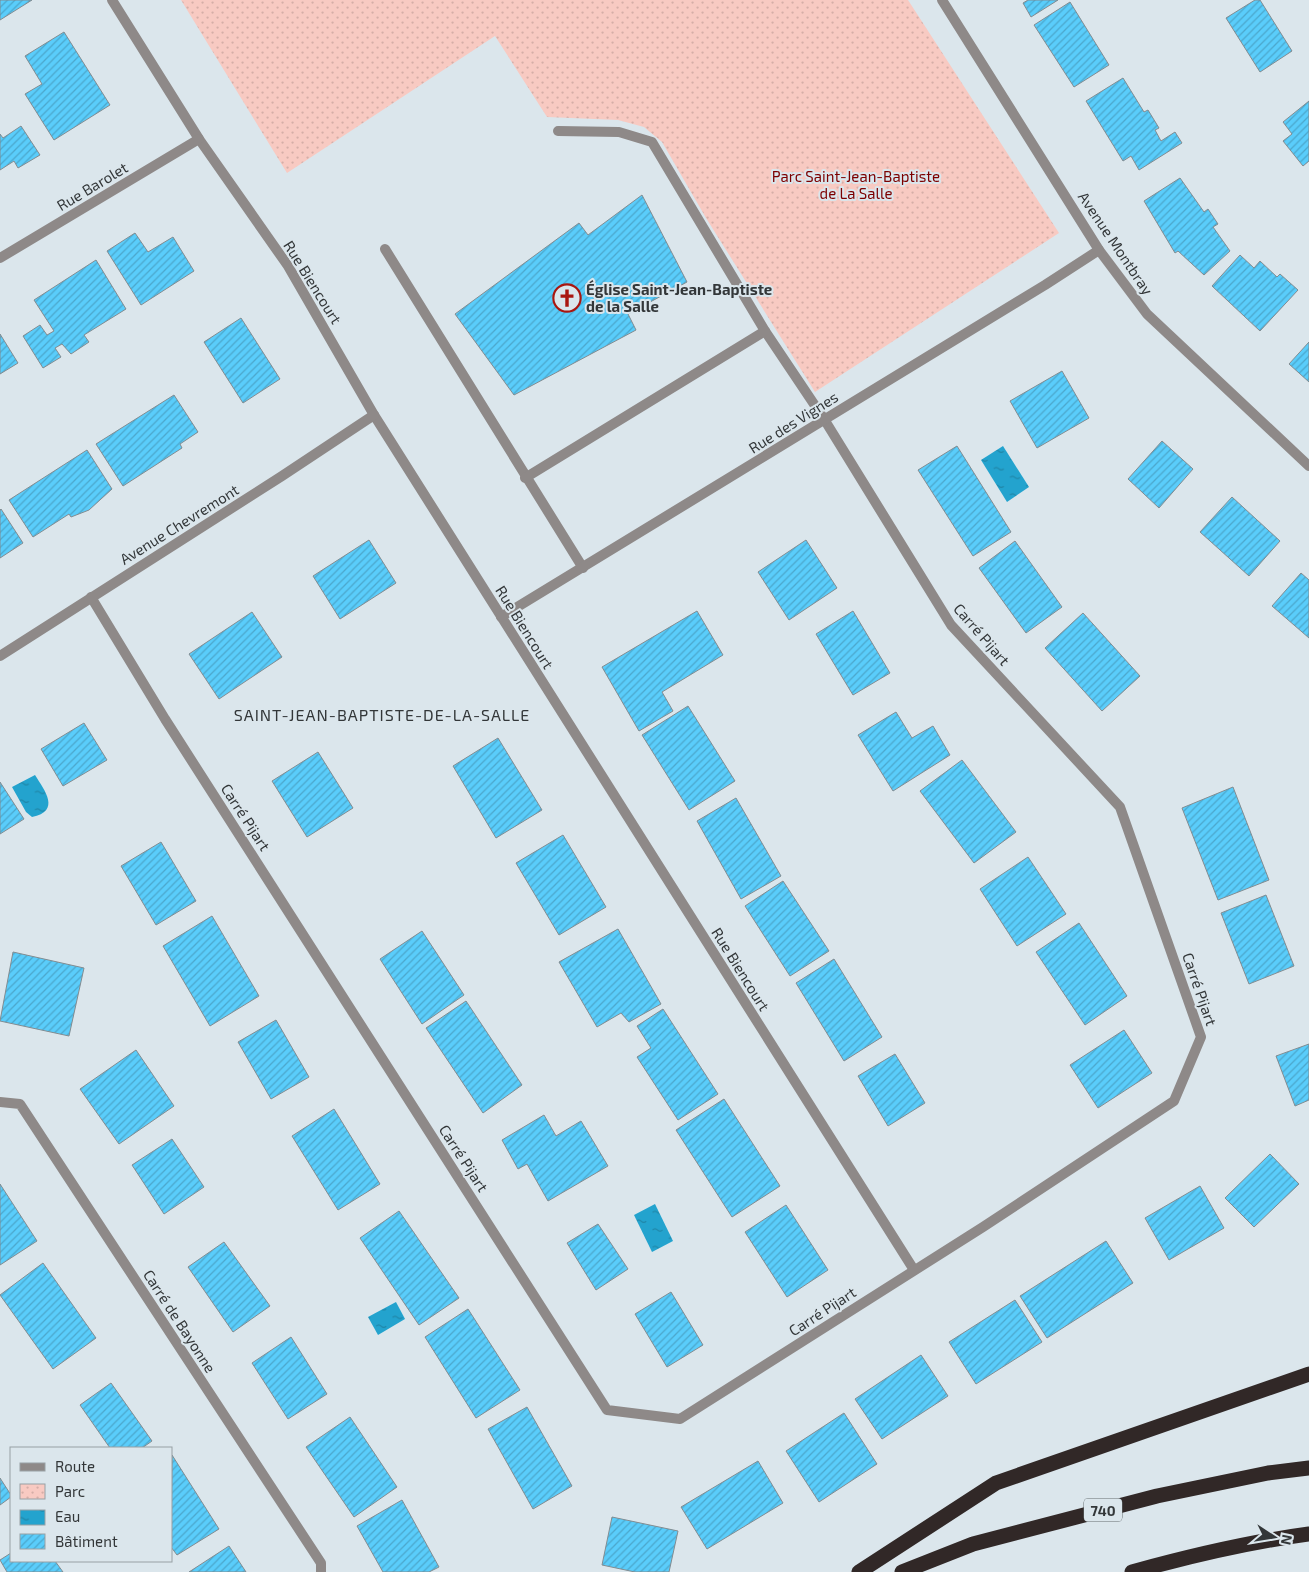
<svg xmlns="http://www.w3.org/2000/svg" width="1309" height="1572" font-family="'Exo 2',sans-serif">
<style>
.park{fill:url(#park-dots)}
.water{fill:url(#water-ripples)}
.building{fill:url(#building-hatch);stroke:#828c91}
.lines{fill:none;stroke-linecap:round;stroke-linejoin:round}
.service{stroke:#8e8988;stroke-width:10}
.minor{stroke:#8e8988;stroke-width:10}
.motorway{stroke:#312827;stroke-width:15}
.labels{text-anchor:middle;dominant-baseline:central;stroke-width:4;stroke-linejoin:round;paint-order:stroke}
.shield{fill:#dbe6ec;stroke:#656c6f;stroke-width:1}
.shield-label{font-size:14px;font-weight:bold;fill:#333739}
.park-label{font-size:15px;fill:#7c0000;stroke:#dbe6ec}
.street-label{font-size:15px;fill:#333739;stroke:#dbe6ec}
.poi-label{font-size:15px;font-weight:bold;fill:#333739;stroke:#dbe6ec;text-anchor:start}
.neighbourhood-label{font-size:16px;letter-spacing:1px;fill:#333739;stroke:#dbe6ec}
</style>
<defs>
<pattern id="park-dots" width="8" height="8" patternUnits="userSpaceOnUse" patternTransform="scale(1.25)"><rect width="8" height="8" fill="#f8cac2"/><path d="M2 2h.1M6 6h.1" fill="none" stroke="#d5aea7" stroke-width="1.8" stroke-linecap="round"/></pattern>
<pattern id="water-ripples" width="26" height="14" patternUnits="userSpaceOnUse" patternTransform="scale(1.25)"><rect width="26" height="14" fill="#23a3ce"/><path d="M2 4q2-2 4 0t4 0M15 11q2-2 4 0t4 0" fill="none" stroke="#1f86a8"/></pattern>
<pattern id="building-hatch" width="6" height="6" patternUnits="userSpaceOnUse" patternTransform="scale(1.25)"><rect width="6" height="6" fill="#5acdfb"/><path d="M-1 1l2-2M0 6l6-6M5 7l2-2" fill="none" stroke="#4ba7cc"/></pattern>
</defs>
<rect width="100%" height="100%" fill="#dbe6ec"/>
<path class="park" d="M181 0H908L1059 233 815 392 706 218 662 142 644 127 618 120 547 117 495 36 287 173Z"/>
<g class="water">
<path d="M1003 446 1029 487 1007 502 981 460Z"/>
<path d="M35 775C45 791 61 811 32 817L26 812 12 787Z"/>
<path d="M655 1204 673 1241 652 1252 634 1215Z"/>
<path d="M396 1302 405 1319 378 1335 368 1317Z"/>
</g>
<g class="building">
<path d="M0 0H32L0 20Z"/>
<path d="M1028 0H1058L1031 17 1023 3Z"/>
<path d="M1255 0H1260L1292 51 1260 72 1226 18Z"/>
<path d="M1070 2 1109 65 1074 87 1034 25Z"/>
<path d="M64 32 110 105 54 140 25 94 42 84 25 56Z"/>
<path d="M1123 78 1144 112 1148 110 1159 128 1155 130 1161 141 1175 132 1182 143 1139 170 1131 156 1123 161 1086 101Z"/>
<path d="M1309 101V161L1303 166 1283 141 1292 134 1283 122Z"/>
<path d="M21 126 40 155 18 168 14 161 0 170V134L3 138Z"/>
<path d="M1180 178 1204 212 1208 209 1218 224 1213 227 1230 251 1204 275 1178 251 1175 253 1144 201Z"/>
<path d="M642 195 687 282 628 314 636 330 514 395 455 314 579 223 588 235Z"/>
<path d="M135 233 148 252 173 237 194 271 141 305 107 251Z"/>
<path d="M1240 255 1254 268 1260 261 1277 277 1280 274 1298 290 1260 331 1212 286Z"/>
<path d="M96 260 126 309 84 335 89 342 71 354 62 344 55 348 61 357 43 368 23 336 40 325 47 335 54 331 34 300Z"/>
<path d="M241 318 280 379 243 403 204 342Z"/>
<path d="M0 334 18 363 0 374Z"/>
<path d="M1309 342V382L1289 364Z"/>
<path d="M1062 371 1089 418 1037 448 1010 401Z"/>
<path d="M174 395 198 432 180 444 182 448 123 486 96 444Z"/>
<path d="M1162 441 1193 469 1159 508 1128 479Z"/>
<path d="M957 446 1011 532 973 556 918 470Z"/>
<path d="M87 450 112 489 89 510 71 517 69 514 33 537 9 500Z"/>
<path d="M1232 497 1280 541 1249 576 1200 532Z"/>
<path d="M1 509 23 543 0 558V510Z"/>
<path d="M369 540 396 583 340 619 313 576Z"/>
<path d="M806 540 837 588 789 620 758 572Z"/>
<path d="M1015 541 1062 607 1026 633 979 568Z"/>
<path d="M1301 573 1309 580V638L1272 606Z"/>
<path d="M697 611 723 655 662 692 673 711 639 731 602 667Z"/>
<path d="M853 611 890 673 853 695 816 634Z"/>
<path d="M252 612 282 657 219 699 189 654Z"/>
<path d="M1083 613 1140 676 1102 711 1045 648Z"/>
<path d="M688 706 735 781 689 810 642 735Z"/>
<path d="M896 712 912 738 933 726 950 755 893 791 858 735Z"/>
<path d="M84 723 107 760 63 786 41 749Z"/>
<path d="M498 738 542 810 496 838 453 766Z"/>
<path d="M318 752 353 808 307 837 272 781Z"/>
<path d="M962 760 1016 832 974 863 920 791Z"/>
<path d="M0 782 24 819 0 834Z"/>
<path d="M1233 787 1269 880 1218 900 1182 808Z"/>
<path d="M736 798 781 876 741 899 697 821Z"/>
<path d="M563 835 606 907 559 935 516 863Z"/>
<path d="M161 842 196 901 156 925 121 866Z"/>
<path d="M1028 857 1066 914 1017 946 980 889Z"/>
<path d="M783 881 829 951 790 976 745 906Z"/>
<path d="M1266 895 1294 966 1249 984 1221 913Z"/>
<path d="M212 916 259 996 210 1026 163 946Z"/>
<path d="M1079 923 1127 996 1085 1025 1036 952Z"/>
<path d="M618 929 661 1004 629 1022 621 1013 597 1027 559 962Z"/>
<path d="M422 931 464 995 422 1024 380 959Z"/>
<path d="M13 952 84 968 69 1036 0 1021Z"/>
<path d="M834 959 882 1037 844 1061 796 983Z"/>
<path d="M466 1001 522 1085 483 1113 426 1028Z"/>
<path d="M663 1009 718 1094 678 1120 637 1057 651 1048 637 1026Z"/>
<path d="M276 1020 309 1077 271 1099 238 1042Z"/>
<path d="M1124 1030 1152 1073 1098 1108 1070 1065Z"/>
<path d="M1309 1044V1100L1295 1106 1276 1056Z"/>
<path d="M136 1050 174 1106 119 1144 80 1089Z"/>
<path d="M895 1054 925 1103 888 1126 858 1076Z"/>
<path d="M724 1099 780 1186 732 1217 676 1130Z"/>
<path d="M334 1109 380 1184 338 1210 292 1136Z"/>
<path d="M544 1115 556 1136 581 1121 608 1166 548 1201 527 1164 518 1169 502 1140Z"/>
<path d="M172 1139 204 1187 164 1214 132 1165Z"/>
<path d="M1270 1154 1299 1184 1254 1227 1225 1198Z"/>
<path d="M0 1184 37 1241 0 1265Z"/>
<path d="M1200 1186 1224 1228 1169 1260 1145 1218Z"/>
<path d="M786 1205 828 1270 787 1297 745 1232Z"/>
<path d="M399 1211 459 1298 419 1325 360 1238Z"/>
<path d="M598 1224 628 1269 596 1290 567 1243Z"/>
<path d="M1106 1241 1133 1283 1047 1338 1020 1296Z"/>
<path d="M224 1242 270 1306 233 1332 188 1267Z"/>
<path d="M43 1263 96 1338 53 1369 0 1295Z"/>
<path d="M671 1292 703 1345 667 1367 635 1314Z"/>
<path d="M1015 1300 1042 1342 976 1384 949 1342Z"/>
<path d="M468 1309 520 1390 476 1418 425 1337Z"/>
<path d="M291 1337 327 1394 288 1419 252 1363Z"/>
<path d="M921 1355 948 1396 882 1439 855 1399Z"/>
<path d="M111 1383 152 1441 142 1448H110L80 1405Z"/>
<path d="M527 1407 572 1486 533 1509 488 1429Z"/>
<path d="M844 1413 877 1464 819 1502 786 1451Z"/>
<path d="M350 1417 397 1487 354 1517 306 1447Z"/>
<path d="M172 1455 219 1529 177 1555 171 1547Z"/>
<path d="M758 1461 783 1503 707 1549 681 1507Z"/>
<path d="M0 1478 11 1495V1497L0 1505Z"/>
<path d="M402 1500 439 1567 429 1572H383L357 1526Z"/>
<path d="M612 1517 678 1531 669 1572H635L602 1565Z"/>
<path d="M229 1546 246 1572H189Z"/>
<path d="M11 1553V1561H55L63 1572H7L0 1560Z"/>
</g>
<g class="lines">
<g class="service">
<path d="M558 131 619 132 652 142 765 331 824 419"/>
<path d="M385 249 583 568"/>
<path d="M525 478 765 331"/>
</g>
<g class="minor">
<path d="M112 0 199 139 288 266 374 415 914 1270"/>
<path d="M942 0 1099 250 1147 314 1309 466"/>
<path d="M0 258 199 139"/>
<path d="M91 597 165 719 607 1410 680 1419 983 1227 1174 1101 1201 1037 1120 807 951 625 824 419"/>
<path d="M501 617 1045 285 1099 250"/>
<path d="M0 656 282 476 374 415"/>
<path d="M0 1102 20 1104 321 1563V1572"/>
</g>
<g class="motorway">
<path d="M859 1572 996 1483 1309 1374"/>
<path d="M902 1572 973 1544 1157 1496 1268 1473 1309 1468"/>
<path d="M1132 1572C1190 1556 1249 1542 1309 1534"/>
</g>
</g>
<defs>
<g id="church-ring" transform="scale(1.4375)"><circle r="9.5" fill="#dbe6ec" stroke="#a91610" stroke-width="1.5"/><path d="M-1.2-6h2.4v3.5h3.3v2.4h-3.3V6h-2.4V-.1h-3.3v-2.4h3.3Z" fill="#a91610"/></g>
</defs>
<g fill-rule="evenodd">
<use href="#church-ring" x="567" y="298"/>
</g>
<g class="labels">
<rect class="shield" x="1084" y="1498.5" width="38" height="23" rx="4"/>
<g class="shield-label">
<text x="1103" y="1510">740</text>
</g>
<g class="park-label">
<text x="856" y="176">Parc Saint-Jean-Baptiste<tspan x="856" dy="17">de La Salle</tspan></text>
</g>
<g class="street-label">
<text transform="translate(92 186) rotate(-31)">Rue Barolet</text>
<text transform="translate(1116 243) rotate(56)">Avenue Montbray</text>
<text transform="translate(313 282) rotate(58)">Rue Biencourt</text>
<text transform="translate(793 422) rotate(-32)">Rue des Vignes</text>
<text transform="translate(179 524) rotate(-32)">Avenue Chevremont</text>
<text transform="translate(525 627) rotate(58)">Rue Biencourt</text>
<text transform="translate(982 634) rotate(49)">Carré Pijart</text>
<text transform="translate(246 817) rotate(57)">Carré Pijart</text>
<text transform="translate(741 969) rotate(58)">Rue Biencourt</text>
<text transform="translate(1200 989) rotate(71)">Carré Pijart</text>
<text transform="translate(464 1158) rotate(57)">Carré Pijart</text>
<text transform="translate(822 1311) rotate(-33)">Carré Pijart</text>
<text transform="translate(180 1321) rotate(57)">Carré de Bayonne</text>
</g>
<g class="poi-label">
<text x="586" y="289">Église Saint-Jean-Baptiste<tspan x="586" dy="17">de la Salle</tspan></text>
</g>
<g class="neighbourhood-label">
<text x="382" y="714">SAINT-JEAN-BAPTISTE-DE-LA-SALLE</text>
</g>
</g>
<rect x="10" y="1447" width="162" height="115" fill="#dbe6ec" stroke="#98a0a4"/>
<rect x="20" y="1463" width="25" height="8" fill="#8e8988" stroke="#98a0a4"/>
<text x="55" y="1472" font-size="15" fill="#333739">Route</text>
<rect x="20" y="1484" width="25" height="15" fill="url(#park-dots)" stroke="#98a0a4"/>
<text x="55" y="1497" font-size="15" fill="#333739">Parc</text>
<rect x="20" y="1510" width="25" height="15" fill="url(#water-ripples)" stroke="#98a0a4"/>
<text x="55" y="1522" font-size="15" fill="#333739">Eau</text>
<rect x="20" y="1534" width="25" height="15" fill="url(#building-hatch)" stroke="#98a0a4"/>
<text x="55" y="1547" font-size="15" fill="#333739">Bâtiment</text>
<g transform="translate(1274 1537) rotate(102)" stroke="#dbe6ec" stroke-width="4" paint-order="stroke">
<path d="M0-4L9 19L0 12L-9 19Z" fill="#333739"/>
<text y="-8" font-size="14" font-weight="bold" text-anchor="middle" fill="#333739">N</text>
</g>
</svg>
